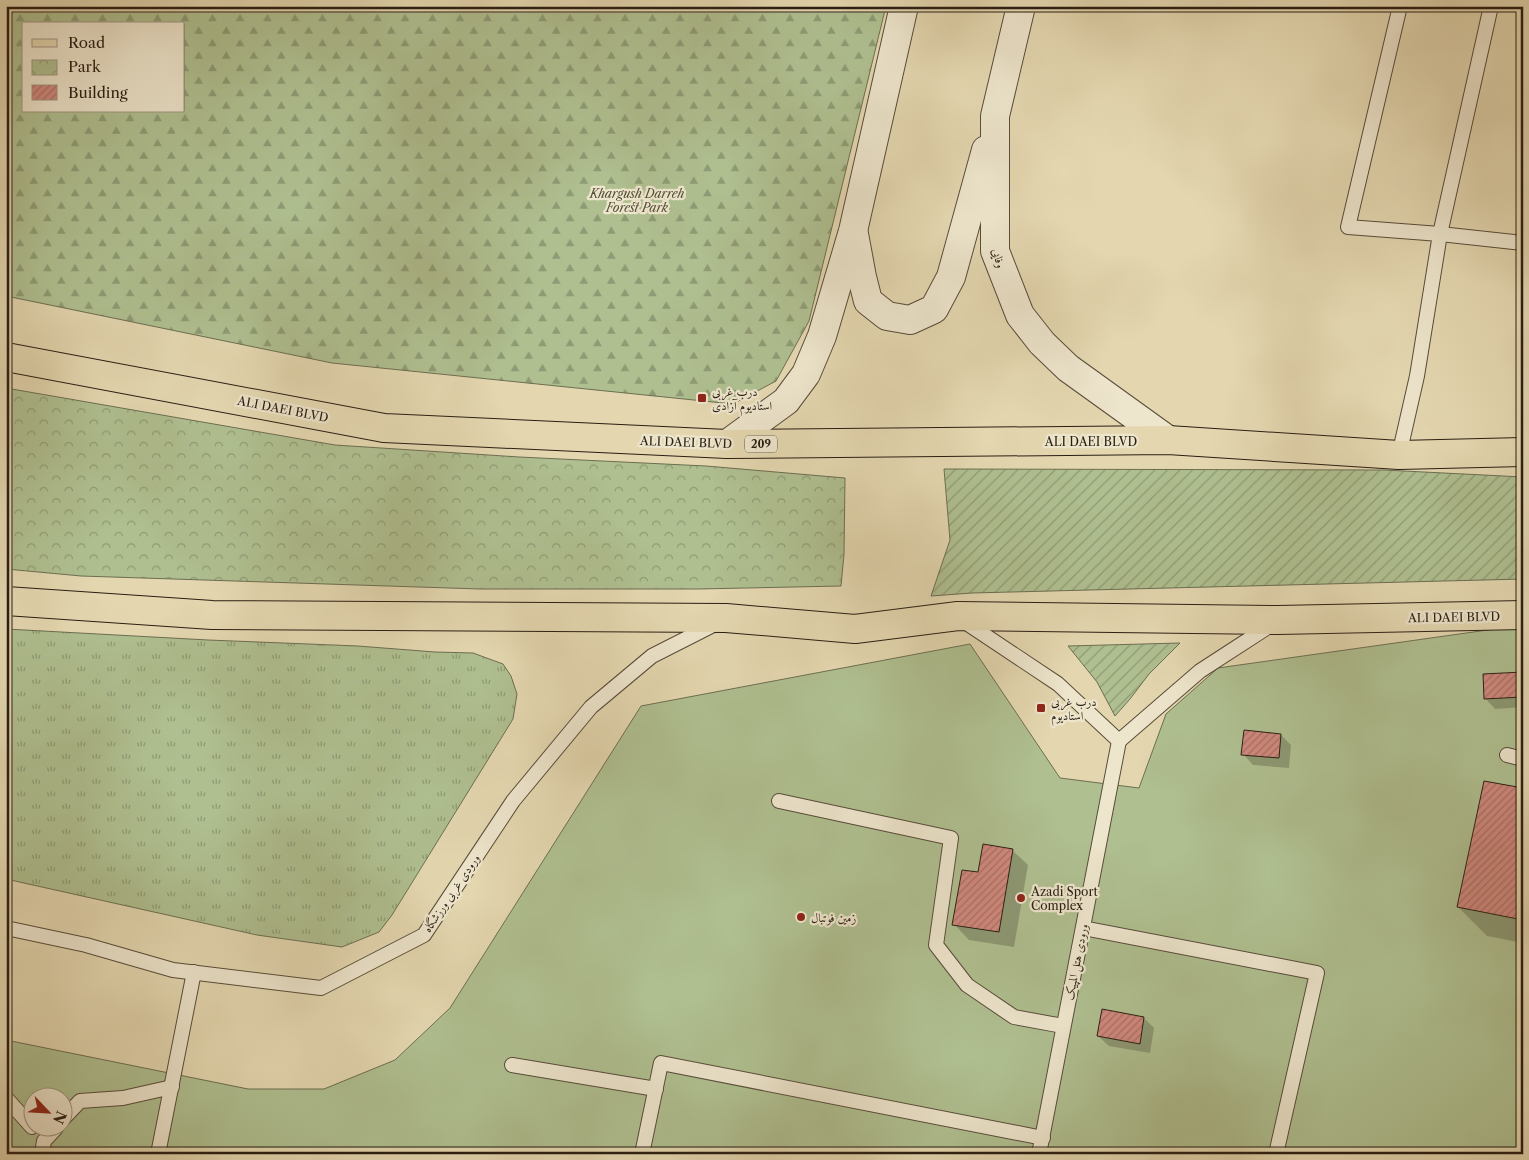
<svg xmlns="http://www.w3.org/2000/svg" width="1529" height="1160" font-family="'Libre Caslon Text',Amiri,serif">
<style>
.grass{fill:url(#grass-tufts);stroke:#6c6e52}
.forest{fill:url(#forest-firs);stroke:#6c6e52;fill-rule:evenodd}
.park{fill:url(#park-crowns);stroke:#6c6e52}
.garden{fill:url(#garden-furrows);stroke:#6c6e52}
.pitch{fill:#afbf90;stroke:#6c6e52;fill-rule:evenodd}
.shadow{fill:#0003}
.building{fill:url(#building-hatch);stroke:#291e13}
.lines{fill:none;stroke-linecap:round;stroke-linejoin:round}
.service-casing{stroke:#584c3a;stroke-width:16}
.tertiary-casing{stroke:#584c3a;stroke-width:30}
.primary-casing{stroke:#291e13;stroke-width:30}
.service{stroke:#ede5cc;stroke-width:14}
.tertiary{stroke:#ede5cc;stroke-width:28}
.primary{stroke:#e4d7b0;stroke-width:28}
.poi-dot{fill:#8f2418;stroke:#ede5cc;stroke-width:2}
.labels{text-anchor:middle;dominant-baseline:central;stroke-width:4.5;stroke-linejoin:round;paint-order:stroke}
.shield{fill:#ede5cc;stroke:#645a4a;stroke-width:1}
.shield-label{font-size:11px;font-weight:bold;fill:#291e13}
.park-label{font-size:12px;font-style:italic;fill:#514e38;stroke:#ede5cc}
.street-label{font-size:12px;fill:#291e13;stroke:#ede5cc}
.poi-label{font-size:12px;fill:#291e13;stroke:#ede5cc;text-anchor:start}
</style>
<defs>
<pattern id="grass-tufts" width="24" height="20" patternUnits="userSpaceOnUse" patternTransform="scale(1.25)"><rect width="24" height="20" fill="#afbf90"/><path d="M3 7l-1-3M5 7V3M7 7l1-3M15 17l-1-3M17 17v-4M19 17l1-3" fill="none" stroke="#8e9b74"/></pattern>
<pattern id="forest-firs" width="22" height="20" patternUnits="userSpaceOnUse" patternTransform="scale(1.25)"><rect width="22" height="20" fill="#afbf90"/><path d="M5 1l3.5 6h-7zM16 11l3.5 6h-7z" fill="#8e9b74"/></pattern>
<pattern id="park-crowns" width="20" height="18" patternUnits="userSpaceOnUse" patternTransform="scale(1.25)"><rect width="20" height="18" fill="#afbf90"/><path d="M2 6a3 3 0 1 1 6 0M12 15a3 3 0 1 1 6 0" fill="none" stroke="#8e9b74"/></pattern>
<pattern id="garden-furrows" width="10" height="10" patternUnits="userSpaceOnUse" patternTransform="scale(1.25)"><rect width="10" height="10" fill="#afbf90"/><path d="M-1 1l2-2M0 10L10 0M9 11l2-2" fill="none" stroke="#8e9b74"/></pattern>
<pattern id="building-hatch" width="6" height="6" patternUnits="userSpaceOnUse" patternTransform="scale(1.25)"><rect width="6" height="6" fill="#d0897e"/><path d="M-1 1l2-2M0 6l6-6M5 7l2-2" fill="none" stroke="#a96f66"/></pattern>
</defs>
<rect width="100%" height="100%" fill="#e4d7b0"/>
<filter id="stains"><feTurbulence type="fractalNoise" baseFrequency=".004" numOctaves="4"/><feColorMatrix values="0 0 0 0 .2 0 0 0 0 .09 0 0 0 0 .02 0 0 0 .5 -.17"/></filter>
<radialGradient id="worn" r=".72"><stop offset=".6" stop-color="#630" stop-opacity="0"/><stop offset="1" stop-color="#630" stop-opacity=".3"/></radialGradient>
<path class="grass" d="M6 629 208 640 358 646 435 652 473 653 503 664 511 676 517 694 513 719 392 915 379 932 342 947 257 935 6 879Z"/>
<path class="forest" d="M6 6H886L809 321 776 381 733 404 332 363 6 296ZM24 24H184V111H24Z"/>
<path class="park" d="M6 388 335 445 519 457 706 466 845 478 844 554 841 586 698 589H480L81 576 6 569Z"/>
<g class="garden">
<path d="M944 469 1384 470 1523 477V579L972 593 931 596 950 540Z"/>
<path d="M1180 643 1149 674 1130 699 1115 716 1097 682 1068 646Z"/>
</g>
<path class="pitch" d="M1523 625V1154H6V1040L248 1089H324L395 1060 450 1008 641 706 970 644 1060 778 1139 788 1166 714 1218 668ZM32 1098H62V1128H32Z"/>
<g class="shadow">
<path d="M1523 674V707L1495 709 1485 698Z"/>
<path d="M1281 735 1291 745 1289 768 1253 765 1243 754Z"/>
<path d="M1523 789V943L1487 936 1458 907Z"/>
<path d="M1012 850 1028 865 1014 947 969 940 954 924 979 874Z"/>
<path d="M1144 1018 1154 1028 1150 1053 1109 1046 1098 1036Z"/>
</g>
<g class="building">
<path d="M1523 672V697L1484 699 1483 674Z"/>
<path d="M1244 730 1281 734 1279 758 1241 755Z"/>
<path d="M1484 781 1523 788V920L1457 907Z"/>
<path d="M983 844 1013 849 999 932 952 925 962 870 978 872Z"/>
<path d="M1102 1009 1144 1017 1140 1044 1097 1036Z"/>
</g>
<g class="lines">
<g class="service-casing">
<g id="service">
<path d="M1400 6 1348 227 1440 234 1523 243"/>
<path d="M1399 455 1417 376 1440 234 1491 6"/>
<path d="M962 620 1058 684 1119 741 1200 671 1274 623"/>
<path d="M1507 755 1523 759"/>
<path d="M779 801 951 838 936 945 967 985 1014 1017 1063 1026"/>
<path d="M6 928 86 945 173 970 321 988 424 935 513 801 591 707 652 656 717 623"/>
<path d="M1083 928 1317 973 1276 1154"/>
<path d="M512 1065 656 1089"/>
<path d="M6 1098 32 1127"/>
<path d="M62 1120 80 1101 123 1098 172 1087"/>
<path d="M42 1154 44 1141 56 1128"/>
<path d="M158 1154 194 972"/>
<path d="M642 1154 661 1063 1043 1138"/>
<path d="M1039 1154 1119 741"/>
</g>
</g>
<g class="tertiary-casing">
<g id="tertiary">
<path d="M1021 6 995 116V251L1020 315 1042 343 1068 368 1168 440"/>
<path d="M854 234 862 277 868 301 887 316 910 320 934 309 951 277 986 150"/>
<path d="M727 444 786 401 806 374 822 336 853 231 904 6"/>
</g>
</g>
<g class="primary-casing">
<g id="primary">
<path d="M6 357 384 428 727 444 1168 440 1399 455 1523 452"/>
<path d="M6 601 212 615 726 618 855 629 958 616 1278 620 1523 615"/>
</g>
</g>
<use href="#service" class="service"/>
<use href="#tertiary" class="tertiary"/>
<use href="#primary" class="primary"/>
</g>
<g class="poi-dot">
<rect x="697" y="393" width="10" height="10" rx="2.5"/>
<rect x="1036" y="703" width="10" height="10" rx="2.5"/>
<circle cx="1021" cy="898" r="5"/>
<circle cx="801" cy="917" r="5"/>
</g>
<g class="labels">
<rect class="shield" x="745" y="435.5" width="32" height="17" rx="4"/>
<g class="shield-label">
<text x="761" y="444">209</text>
</g>
<g class="park-label">
<text x="637" y="193">Khargush Darreh<tspan x="637" dy="14">Forest Park</tspan></text>
</g>
<g class="street-label">
<text transform="translate(999 258) rotate(74)">وفایی</text>
<text transform="translate(283 409) rotate(11)">ALI DAEI BLVD</text>
<text x="1091" y="441">ALI DAEI BLVD</text>
<text transform="translate(686 442) rotate(2)">ALI DAEI BLVD</text>
<text transform="translate(1454 617) rotate(-1)">ALI DAEI BLVD</text>
<text transform="translate(451 893) rotate(-56)">ورودی غربی ورزشگاه</text>
<text transform="translate(1076 962) rotate(-79)">ورودی هتل المپیک</text>
</g>
<g class="poi-label">
<text x="712" y="391">درب غربی<tspan x="712" dy="14">استادیوم آزادی</tspan></text>
<text x="1051" y="701">درب غربی<tspan x="1051" dy="14">استادیوم</tspan></text>
<text x="1031" y="891">Azadi Sport<tspan x="1031" dy="14">Complex</tspan></text>
<text x="811" y="917">زمین فوتبال</text>
</g>
</g>
<rect width="1529" height="1160" fill="none" stroke="#e4d7b0" stroke-width="25"/>
<rect x="8" y="8" width="1514" height="1145" fill="none" stroke="#291e13" stroke-width="2.5"/>
<rect x="12" y="12" width="1504" height="1135" fill="none" stroke="#291e13"/>
<rect x="22" y="22" width="162" height="90" fill="#ede5cc" stroke="#9f9582"/>
<rect x="32" y="39" width="25" height="8" fill="#e4d7b0" stroke="#9f9582"/>
<text x="68" y="48" font-size="15" fill="#291e13">Road</text>
<rect x="32" y="60" width="25" height="15" fill="url(#park-crowns)" stroke="#9f9582"/>
<text x="68" y="72" font-size="15" fill="#291e13">Park</text>
<rect x="32" y="85" width="25" height="15" fill="url(#building-hatch)" stroke="#9f9582"/>
<text x="68" y="98" font-size="15" fill="#291e13">Building</text>
<g transform="translate(48 1112) rotate(115)"><circle r="24" fill="#ede5cc" stroke="#9f9582"/>
<path d="M0-4L9 19L0 12L-9 19Z" fill="#8f2418"/>
<text y="-8" font-size="14" font-weight="bold" text-anchor="middle" fill="#291e13">N</text>
</g>
<rect width="100%" height="100%" filter="url(#stains)"/>
<rect width="100%" height="100%" fill="url(#worn)"/>
</svg>
